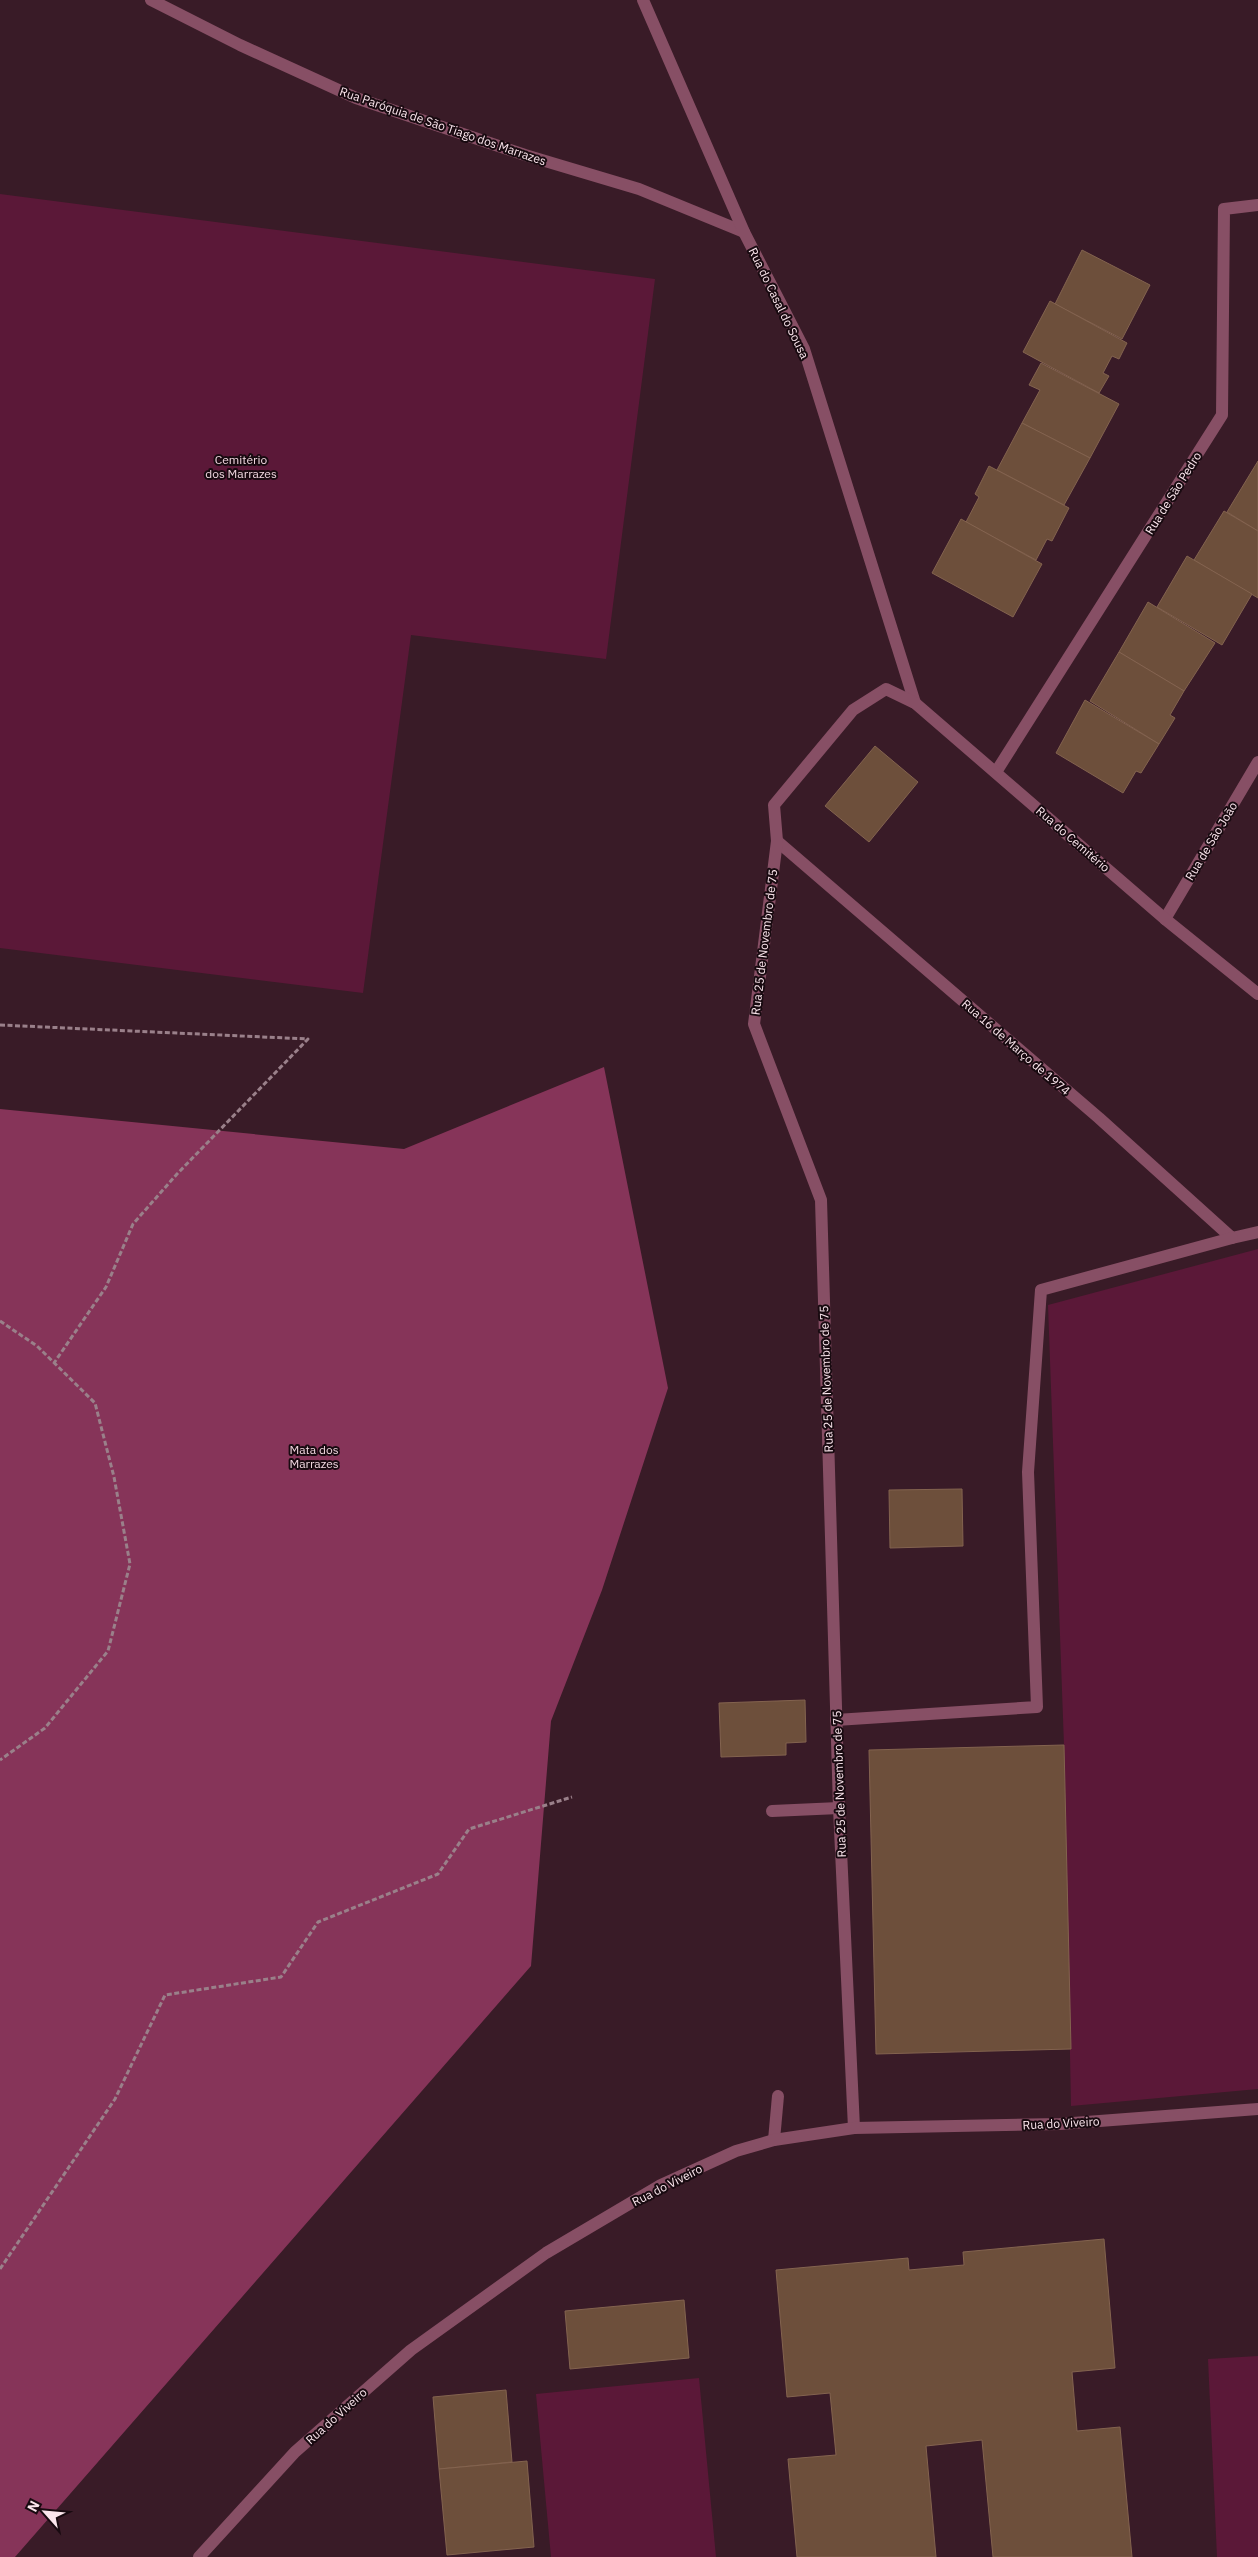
<svg xmlns="http://www.w3.org/2000/svg" width="1258" height="2557" font-family="'IBM Plex Sans',sans-serif">
<style>
.green{fill:#5b1838}
.forest{fill:#863459}
.building{fill:#6d4f3b;stroke:#83634f}
.lines{fill:none;stroke-linecap:round;stroke-linejoin:round}
.path{stroke:#9a808a;stroke-width:3;stroke-dasharray:5 2.5;stroke-linecap:butt}
.lane{stroke:#874f65;stroke-width:12}
.street{stroke:#874f65;stroke-width:12}
.labels{text-anchor:middle;dominant-baseline:central;stroke-width:4;stroke-linejoin:round;paint-order:stroke}
.street-label{font-size:12px;fill:#fbe6ed;stroke:#180a10}
.park-label{font-size:12px;fill:#f3d9e2;stroke:#180a10}
</style>
<rect width="100%" height="100%" fill="#391b27"/>
<g class="green">
<path d="M0 194 655 279 606 659 411 635 363 993 0 948Z"/>
<path d="M1258 1249V2089L1071 2106 1064 1745 1048 1305Z"/>
<path d="M1258 2356V2557H1217L1208 2359Z"/>
<path d="M699 2378 716 2557H551L536 2394Z"/>
</g>
<path class="forest" d="M604 1067 668 1388 602 1590 551 1721 531 1966 15 2557H0V1109L404 1149Z"/>
<g class="building">
<path d="M1082 250 1150 285 1122 339 1055 304Z"/>
<path d="M1050 301 1127 343 1119 359 1112 356 1103 373 1109 376 1099 393 1023 352Z"/>
<path d="M1041 363 1119 404 1090 458 1022 423 1040 390 1029 385Z"/>
<path d="M1022 423 1090 458 1064 505 997 470Z"/>
<path d="M1258 461V531L1227 512Z"/>
<path d="M989 466 1069 508 1052 541 1047 539 1036 560 966 522 979 497 975 494Z"/>
<path d="M1224 511 1258 531V598L1194 560Z"/>
<path d="M961 519 1042 564 1013 617 932 573Z"/>
<path d="M1187 556 1252 594 1222 645 1157 607Z"/>
<path d="M1148 602 1215 643 1184 691 1119 652Z"/>
<path d="M1119 652 1184 691 1170 715 1175 718 1159 744 1090 701Z"/>
<path d="M1085 700 1159 744 1141 773 1136 771 1123 793 1056 753Z"/>
<path d="M875 746 918 782 869 842 825 806Z"/>
<path d="M962 1489 963 1546 890 1548 889 1490Z"/>
<path d="M805 1700 806 1742 786 1743V1755L721 1757 719 1703Z"/>
<path d="M1064 1745 1071 2049 876 2054 869 1750Z"/>
<path d="M1104 2239 1115 2368 1072 2372 1077 2431 1120 2427 1132 2557H993L982 2440 926 2446 936 2557H797L788 2459 836 2455 830 2393 787 2397 776 2270 908 2258 909 2270 964 2265 963 2252Z"/>
<path d="M684 2300 689 2358 570 2369 565 2311Z"/>
<path d="M506 2390 512 2462 439 2469 433 2397Z"/>
<path d="M527 2461 534 2547 447 2555 439 2469Z"/>
</g>
<g class="lines">
<g class="path">
<path d="M0 1025 308 1039 177 1174 133 1224 106 1287 54 1363"/>
<path d="M0 1321 37 1346 95 1403 114 1477 130 1564 108 1651 45 1728 0 1760"/>
<path d="M0 2269 115 2099 165 1995 281 1977 318 1922 438 1874 469 1829 572 1797"/>
</g>
<g class="lane">
<path d="M772 1811 839 1808"/>
<path d="M774 2140 778 2096"/>
</g>
<g class="street">
<path d="M151 0 240 45 356 98 525 155 639 189 744 232"/>
<path d="M643 0 744 232 804 349 915 703"/>
<path d="M996 772 1222 415 1224 209 1258 205"/>
<path d="M777 841 1099 1118 1232 1238 1258 1232"/>
<path d="M1165 919 1258 762"/>
<path d="M836 1720 1037 1707 1028 1472 1041 1290 1232 1238"/>
<path d="M854 2128 839 1808 821 1200 754 1024 777 841 774 805 853 710 886 689 915 703 1165 919 1258 994"/>
<path d="M199 2557 295 2452 411 2350 546 2253 661 2185 736 2151 774 2140 854 2128 1060 2124 1258 2109"/>
</g>
</g>
<g class="labels">
<g class="street-label">
<text transform="translate(443 126) rotate(19)">Rua Paróquia de São Tiago dos Marrazes</text>
<text transform="translate(779 303) rotate(64)">Rua do Casal do Sousa</text>
<text transform="translate(1173 493) rotate(-58)">Rua de São Pedro</text>
<text transform="translate(1073 839) rotate(41)">Rua do Cemitério</text>
<text transform="translate(1211 841) rotate(-59)">Rua de São João</text>
<text transform="translate(764 942) rotate(-83)">Rua 25 de Novembro de 75</text>
<text transform="translate(1016 1047) rotate(41)">Rua 16 de Março de 1974</text>
<text transform="translate(826 1379) rotate(-92)">Rua 25 de Novembro de 75</text>
<text transform="translate(839 1784) rotate(-92)">Rua 25 de Novembro de 75</text>
<text transform="translate(1061 2123) rotate(-3)">Rua do Viveiro</text>
<text transform="translate(667 2185) rotate(-27)">Rua do Viveiro</text>
<text transform="translate(336 2416) rotate(-42)">Rua do Viveiro</text>
</g>
<g class="park-label">
<text x="241" y="459">Cemitério<tspan x="241" dy="14">dos Marrazes</tspan></text>
<text x="314" y="1449">Mata dos<tspan x="314" dy="14">Marrazes</tspan></text>
</g>
</g>
<g transform="translate(45 2512) rotate(297)" stroke="#180a10" stroke-width="4" paint-order="stroke">
<path d="M0-4L9 19L0 12L-9 19Z" fill="#fbe6ed"/>
<text y="-8" font-size="14" font-weight="bold" text-anchor="middle" fill="#fbe6ed">N</text>
</g>
</svg>
